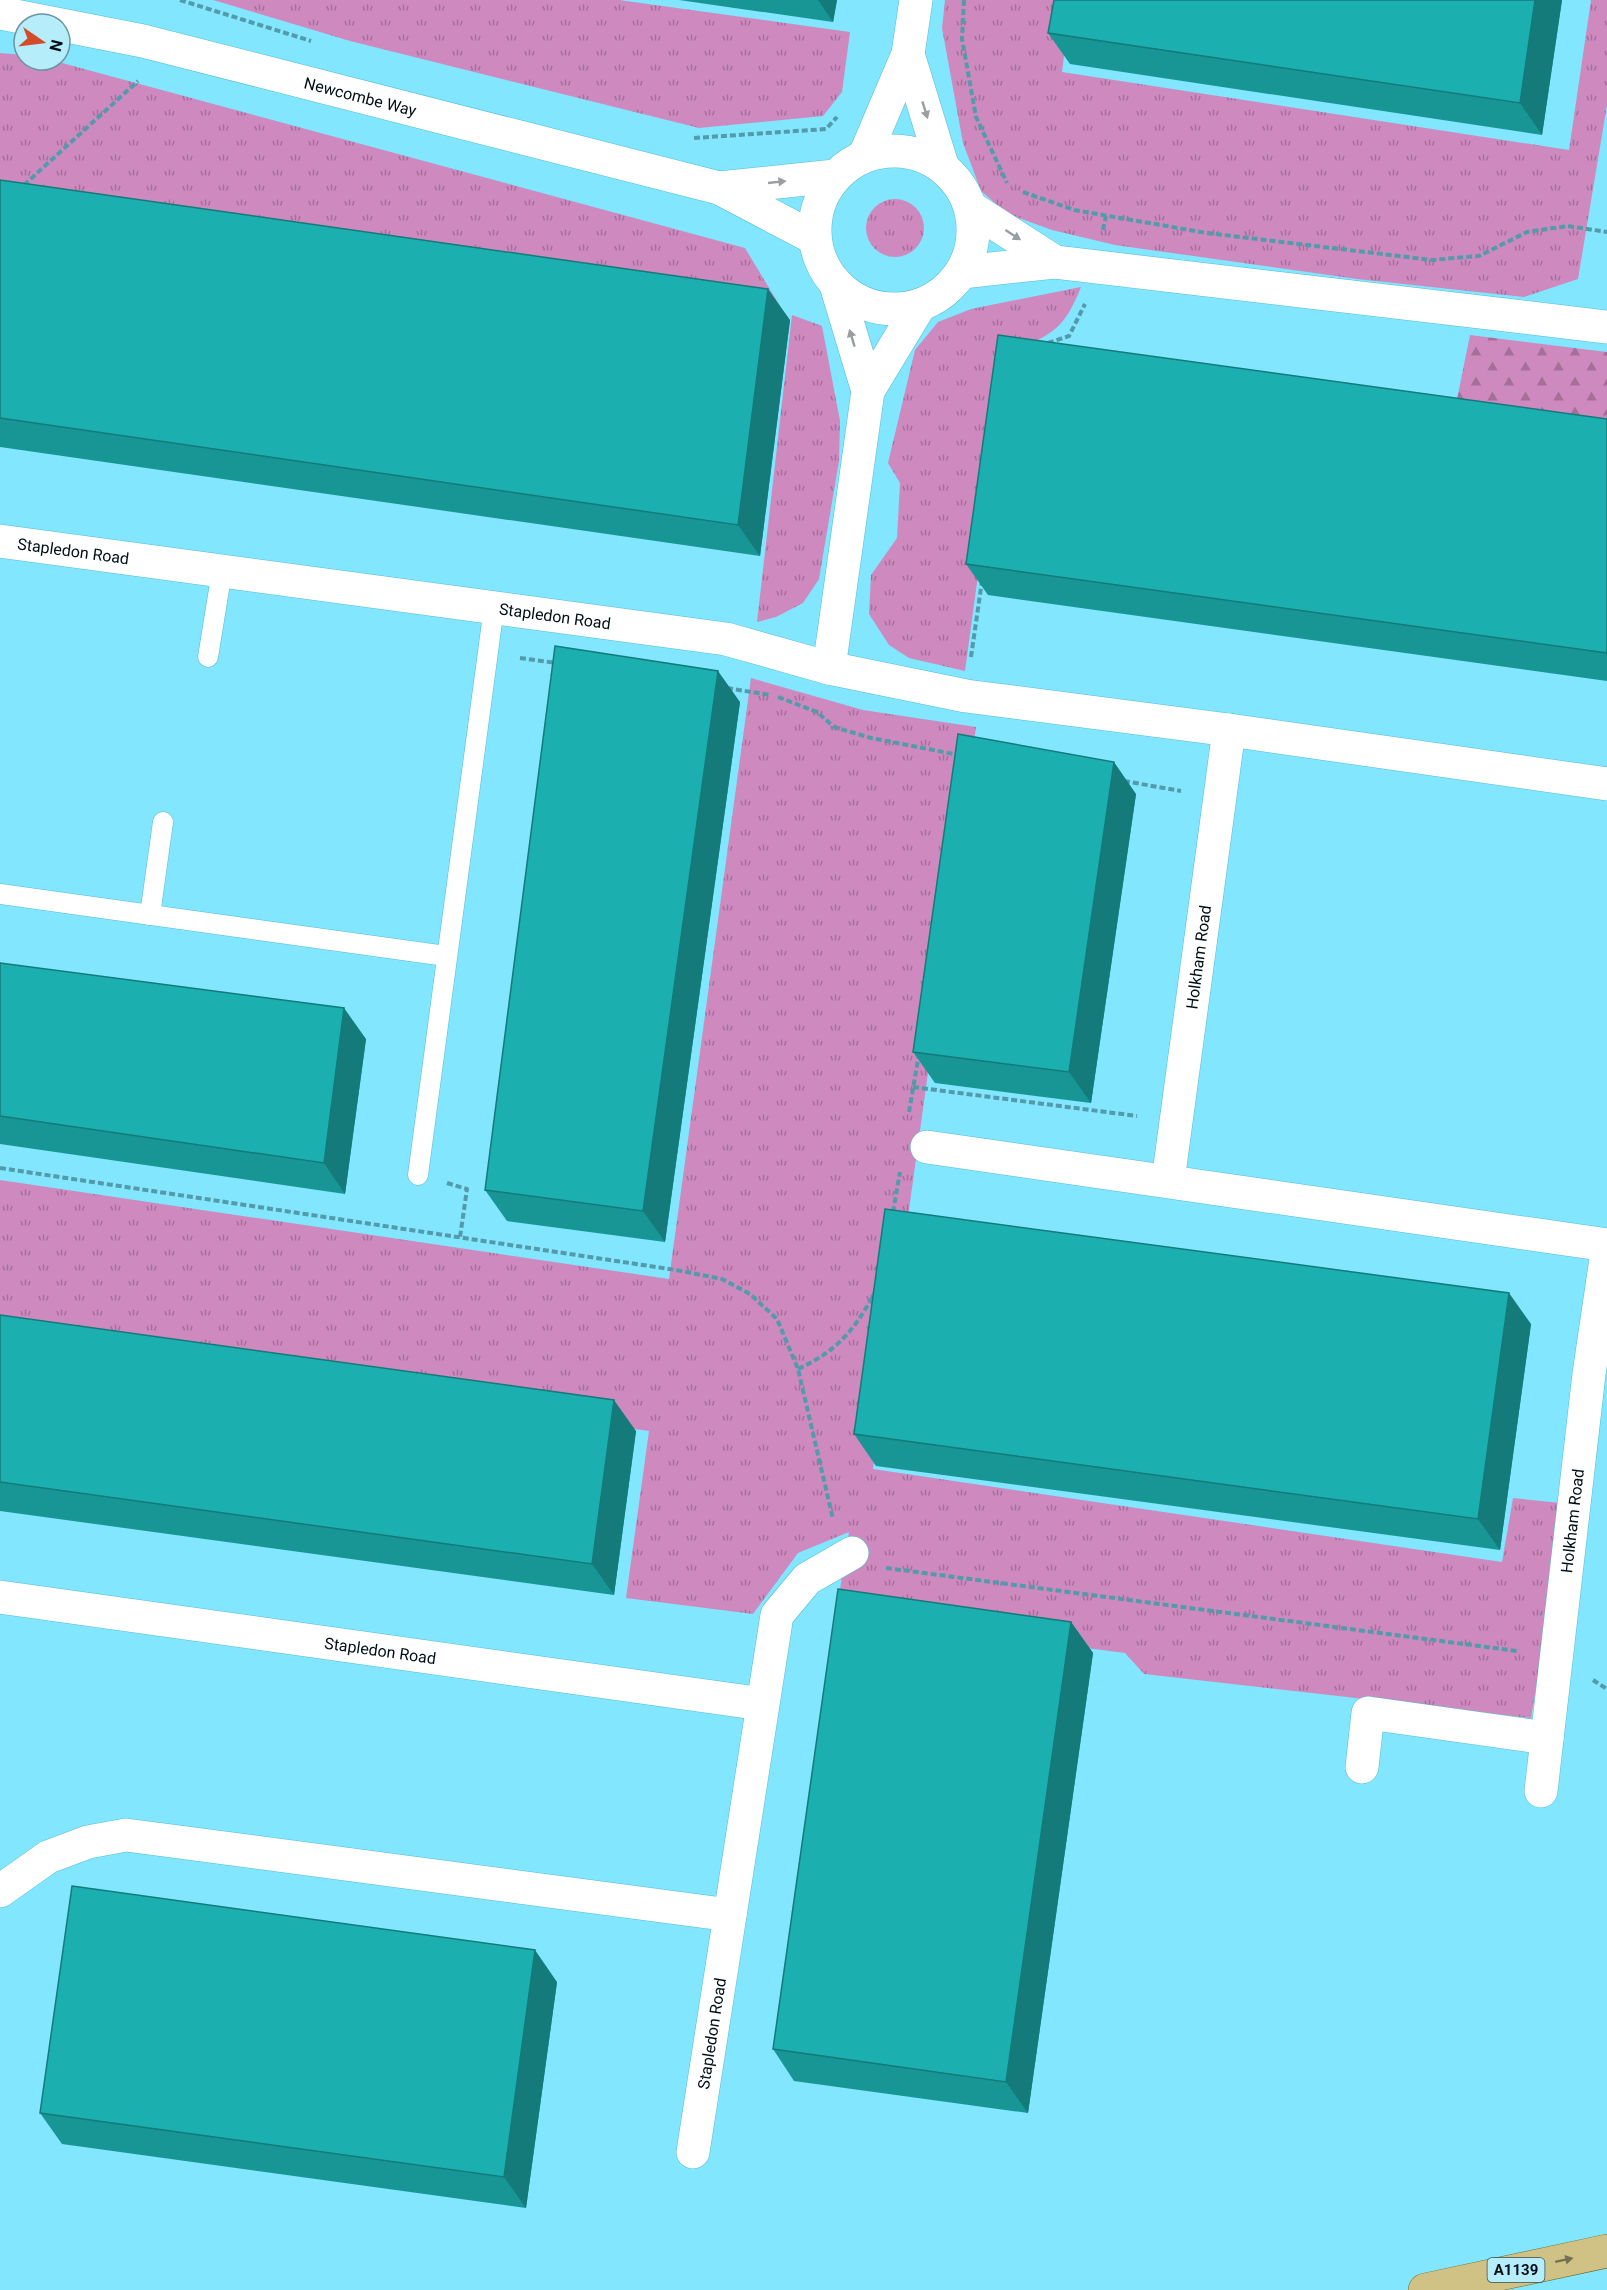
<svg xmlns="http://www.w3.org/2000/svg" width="1607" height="2290" font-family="Roboto,sans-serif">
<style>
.grass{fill:url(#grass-tufts)}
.forest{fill:url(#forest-firs)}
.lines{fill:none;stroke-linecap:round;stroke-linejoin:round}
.service-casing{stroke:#55bcd3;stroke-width:21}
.minor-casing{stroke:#55bcd3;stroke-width:34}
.tertiary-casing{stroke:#55bcd3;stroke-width:34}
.primary-casing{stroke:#736829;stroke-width:34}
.path{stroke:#539aab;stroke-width:4;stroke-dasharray:6 3;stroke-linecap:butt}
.service{stroke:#fff;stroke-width:20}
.minor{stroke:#fff;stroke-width:33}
.tertiary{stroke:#fff;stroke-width:33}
.primary{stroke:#d0c185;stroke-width:33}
.wall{fill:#189696}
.shaded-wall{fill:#147a7a}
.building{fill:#1cafaf;stroke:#147a7a;stroke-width:1.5}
.oneway{fill:#999fa1}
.oneway2{fill:#727153}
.labels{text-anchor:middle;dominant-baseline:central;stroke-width:5;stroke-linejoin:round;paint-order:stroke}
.shield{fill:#b5edfb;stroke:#36525a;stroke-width:1.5}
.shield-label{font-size:15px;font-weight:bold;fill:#001015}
.street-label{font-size:16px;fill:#001015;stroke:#b5edfb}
</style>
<defs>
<pattern id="grass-tufts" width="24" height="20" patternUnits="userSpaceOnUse" patternTransform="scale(1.5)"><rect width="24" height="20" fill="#ce8abf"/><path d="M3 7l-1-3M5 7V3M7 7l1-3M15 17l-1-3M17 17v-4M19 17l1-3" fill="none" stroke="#a56f9a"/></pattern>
<pattern id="forest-firs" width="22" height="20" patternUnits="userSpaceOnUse" patternTransform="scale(1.5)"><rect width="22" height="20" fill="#ce8abf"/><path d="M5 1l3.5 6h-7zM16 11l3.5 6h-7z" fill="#a56f9a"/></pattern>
</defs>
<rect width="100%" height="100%" fill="#81e6fe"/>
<g class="grass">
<path d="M213 0H619L850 32 842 92 823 116 699 128 350 41Z"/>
<path d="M945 0H1071L1062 72 1569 150 1591 0H1607V105L1578 279 1524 297 1357 279 1115 245 1052 230 1008 214 981 191 963 143 942 28Z"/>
<path d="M0 53 24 55V60H51L745 248 780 306 0 196Z"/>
<circle cx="895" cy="228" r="29"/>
<path d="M1081 287C1063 333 1050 334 1008 354L965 671 909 658 889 645 869 614 871 575 897 538 900 483 888 463 915 350 938 322 971 309Z"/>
<path d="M792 315 822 326 840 421 839 461 819 579 803 603 776 617 757 622Z"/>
<path d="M751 678 863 710 976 727 873 1469 1502 1562 1513 1498 1561 1503 1555 1575 1531 1718 1144 1674 1125 1653 836 1615 849 1532 798 1553 753 1614 626 1598 649 1431 0 1339V1180L669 1279Z"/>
</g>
<path class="forest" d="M1470 335 1607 352V441L1453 419Z"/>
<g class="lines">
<g class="service-casing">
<g id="service">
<path d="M208 657 222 571"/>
<path d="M0 894 446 956"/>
<path d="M150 915 163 822"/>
<path d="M418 1175 494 607"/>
</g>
</g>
<g class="minor-casing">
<g id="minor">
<path d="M908 54 942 165"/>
<path d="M865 155 908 54 916 0"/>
<path d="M836 285 868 391"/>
<path id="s1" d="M0 541 726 639 829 668 868 391 920 305"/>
<path d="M829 668 966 696 1229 730 1607 784"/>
<path d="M927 1147 1607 1245"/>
<path id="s2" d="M1168 1181 1229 730"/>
<path id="s3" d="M0 1597 762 1704"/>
<path d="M1362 1767 1368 1713 1547 1738"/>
<path id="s4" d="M1541 1791 1589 1374 1607 1252"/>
<path d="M0 1891 48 1857 88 1842 126 1835 730 1915"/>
<path id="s5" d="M693 2152 777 1615 807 1579 852 1553"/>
</g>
</g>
<g class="tertiary-casing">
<g id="tertiary">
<path id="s6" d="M0 13 143 41 719 188 814 238"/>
<circle cx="894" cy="230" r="79"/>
<path d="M719 188 835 176"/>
<path d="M971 208 1055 262"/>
<path d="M962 272 1055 262 1607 327"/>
</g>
</g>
<g class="primary-casing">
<path id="primary" d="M1425 2290 1607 2251"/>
</g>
<g class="path">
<path d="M180 0 311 41"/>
<path d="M964 0 962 39 976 117 1007 183"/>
<path d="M694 138 826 129 837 117"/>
<path d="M24 185 138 81"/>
<path d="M1023 192 1074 210 1207 233 1432 260 1479 256 1527 232 1568 226 1607 232"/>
<path d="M1103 230 1106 216"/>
<path d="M1048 343 1069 336 1085 304"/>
<path d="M971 657 982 581"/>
<path d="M520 658 557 663"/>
<path d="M727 688 770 695"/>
<path d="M778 697 817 712 834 727 871 738 959 755"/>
<path d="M1124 781 1181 791"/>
<path d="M913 1087 1137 1116"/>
<path d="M909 1112 919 1054"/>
<path d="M0 1168 676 1270 722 1279 750 1294 777 1319 798 1369 833 1519"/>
<path d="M447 1183 467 1189 460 1237"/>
<path d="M893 1212 900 1172"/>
<path d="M798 1369C837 1351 855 1330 875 1292"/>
<path d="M886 1568 1517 1651"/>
<path d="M1593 1680 1607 1689"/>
</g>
<use href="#service" class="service"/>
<use href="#minor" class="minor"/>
<use href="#tertiary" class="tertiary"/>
<use href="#primary" class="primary"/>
</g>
<g class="wall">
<path d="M679 0H837L833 22Z"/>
<path d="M1562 0 1542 135 1070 64 1048 33Z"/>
<path d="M0 180 790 320 760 556 0 447Z"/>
<path d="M1607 419V681L988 595 966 564Z"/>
<path d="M740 702 665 1242 507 1221 485 1190Z"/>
<path d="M1136 794 1091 1103 935 1083 913 1052Z"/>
<path d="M0 963 366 1039 345 1194 0 1144Z"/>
<path d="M0 1315 636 1431 614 1595 0 1511Z"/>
<path d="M1531 1324 1500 1550 876 1466 854 1434Z"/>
<path d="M1071 1622 1093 1653 1028 2113 794 2081 773 2049Z"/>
<path d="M557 1982 526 2208 62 2144 40 2113Z"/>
</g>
<g class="shaded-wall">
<path d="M818 0H837L833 22Z"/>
<path d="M1535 0H1562L1542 135 1520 103Z"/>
<path d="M768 289 790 320 760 556 738 525Z"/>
<path d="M718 671 740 702 665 1242 643 1211Z"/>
<path d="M1114 762 1136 794 1091 1103 1069 1072Z"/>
<path d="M344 1008 366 1039 345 1194 324 1163Z"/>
<path d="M1509 1293 1531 1324 1500 1550 1478 1519Z"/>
<path d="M614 1400 636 1431 614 1595 592 1564Z"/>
<path d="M1071 1622 1093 1653 1028 2113 1006 2082Z"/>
<path d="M535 1950 557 1982 526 2208 504 2177Z"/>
</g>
<g class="building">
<path d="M1054 0H1535L1520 103 1048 33Z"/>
<path d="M0 180 768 289 738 525 0 418Z"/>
<path d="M998 335 1607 419V653L966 564Z"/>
<path d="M555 646 718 671 643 1211 485 1190Z"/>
<path d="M958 734 1114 762 1069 1072 913 1052Z"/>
<path d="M0 963 344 1008 324 1163 0 1116Z"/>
<path d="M885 1209 1509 1293 1478 1519 854 1434Z"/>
<path d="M0 1315 614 1400 592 1564 0 1482Z"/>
<path d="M838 1589 1071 1622 1006 2082 773 2049Z"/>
<path d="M72 1886 535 1950 504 2177 40 2113Z"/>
</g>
<defs><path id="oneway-solid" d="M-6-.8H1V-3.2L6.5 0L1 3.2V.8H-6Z" transform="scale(1.5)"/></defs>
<g class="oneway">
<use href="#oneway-solid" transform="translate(925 110) rotate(73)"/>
<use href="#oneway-solid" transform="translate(777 182) rotate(-6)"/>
<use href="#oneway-solid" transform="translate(1013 235) rotate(33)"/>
<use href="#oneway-solid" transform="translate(852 338) rotate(-107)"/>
</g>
<use class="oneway2" href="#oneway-solid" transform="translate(1564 2260) rotate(-12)"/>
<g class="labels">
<rect class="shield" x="1487.5" y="2258" width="57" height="24" rx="4.5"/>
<g class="shield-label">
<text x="1516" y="2270">A1139</text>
</g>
<g class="street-label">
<text stroke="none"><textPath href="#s6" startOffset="370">Newcombe Way</textPath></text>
<text stroke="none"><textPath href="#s1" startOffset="74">Stapledon Road</textPath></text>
<text stroke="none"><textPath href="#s1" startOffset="560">Stapledon Road</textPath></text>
<text stroke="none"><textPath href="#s2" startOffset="226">Holkham Road</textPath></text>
<text stroke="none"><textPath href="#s4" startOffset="272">Holkham Road</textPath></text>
<text stroke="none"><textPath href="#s3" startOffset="384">Stapledon Road</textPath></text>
<text stroke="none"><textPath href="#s5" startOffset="120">Stapledon Road</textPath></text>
</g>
</g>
<g transform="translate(42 42) rotate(104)"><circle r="28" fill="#b5edfb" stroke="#6d959f" stroke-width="1.5"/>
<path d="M0-4.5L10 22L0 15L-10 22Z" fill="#d54b2a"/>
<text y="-9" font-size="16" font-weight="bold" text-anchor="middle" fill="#001015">N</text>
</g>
</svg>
